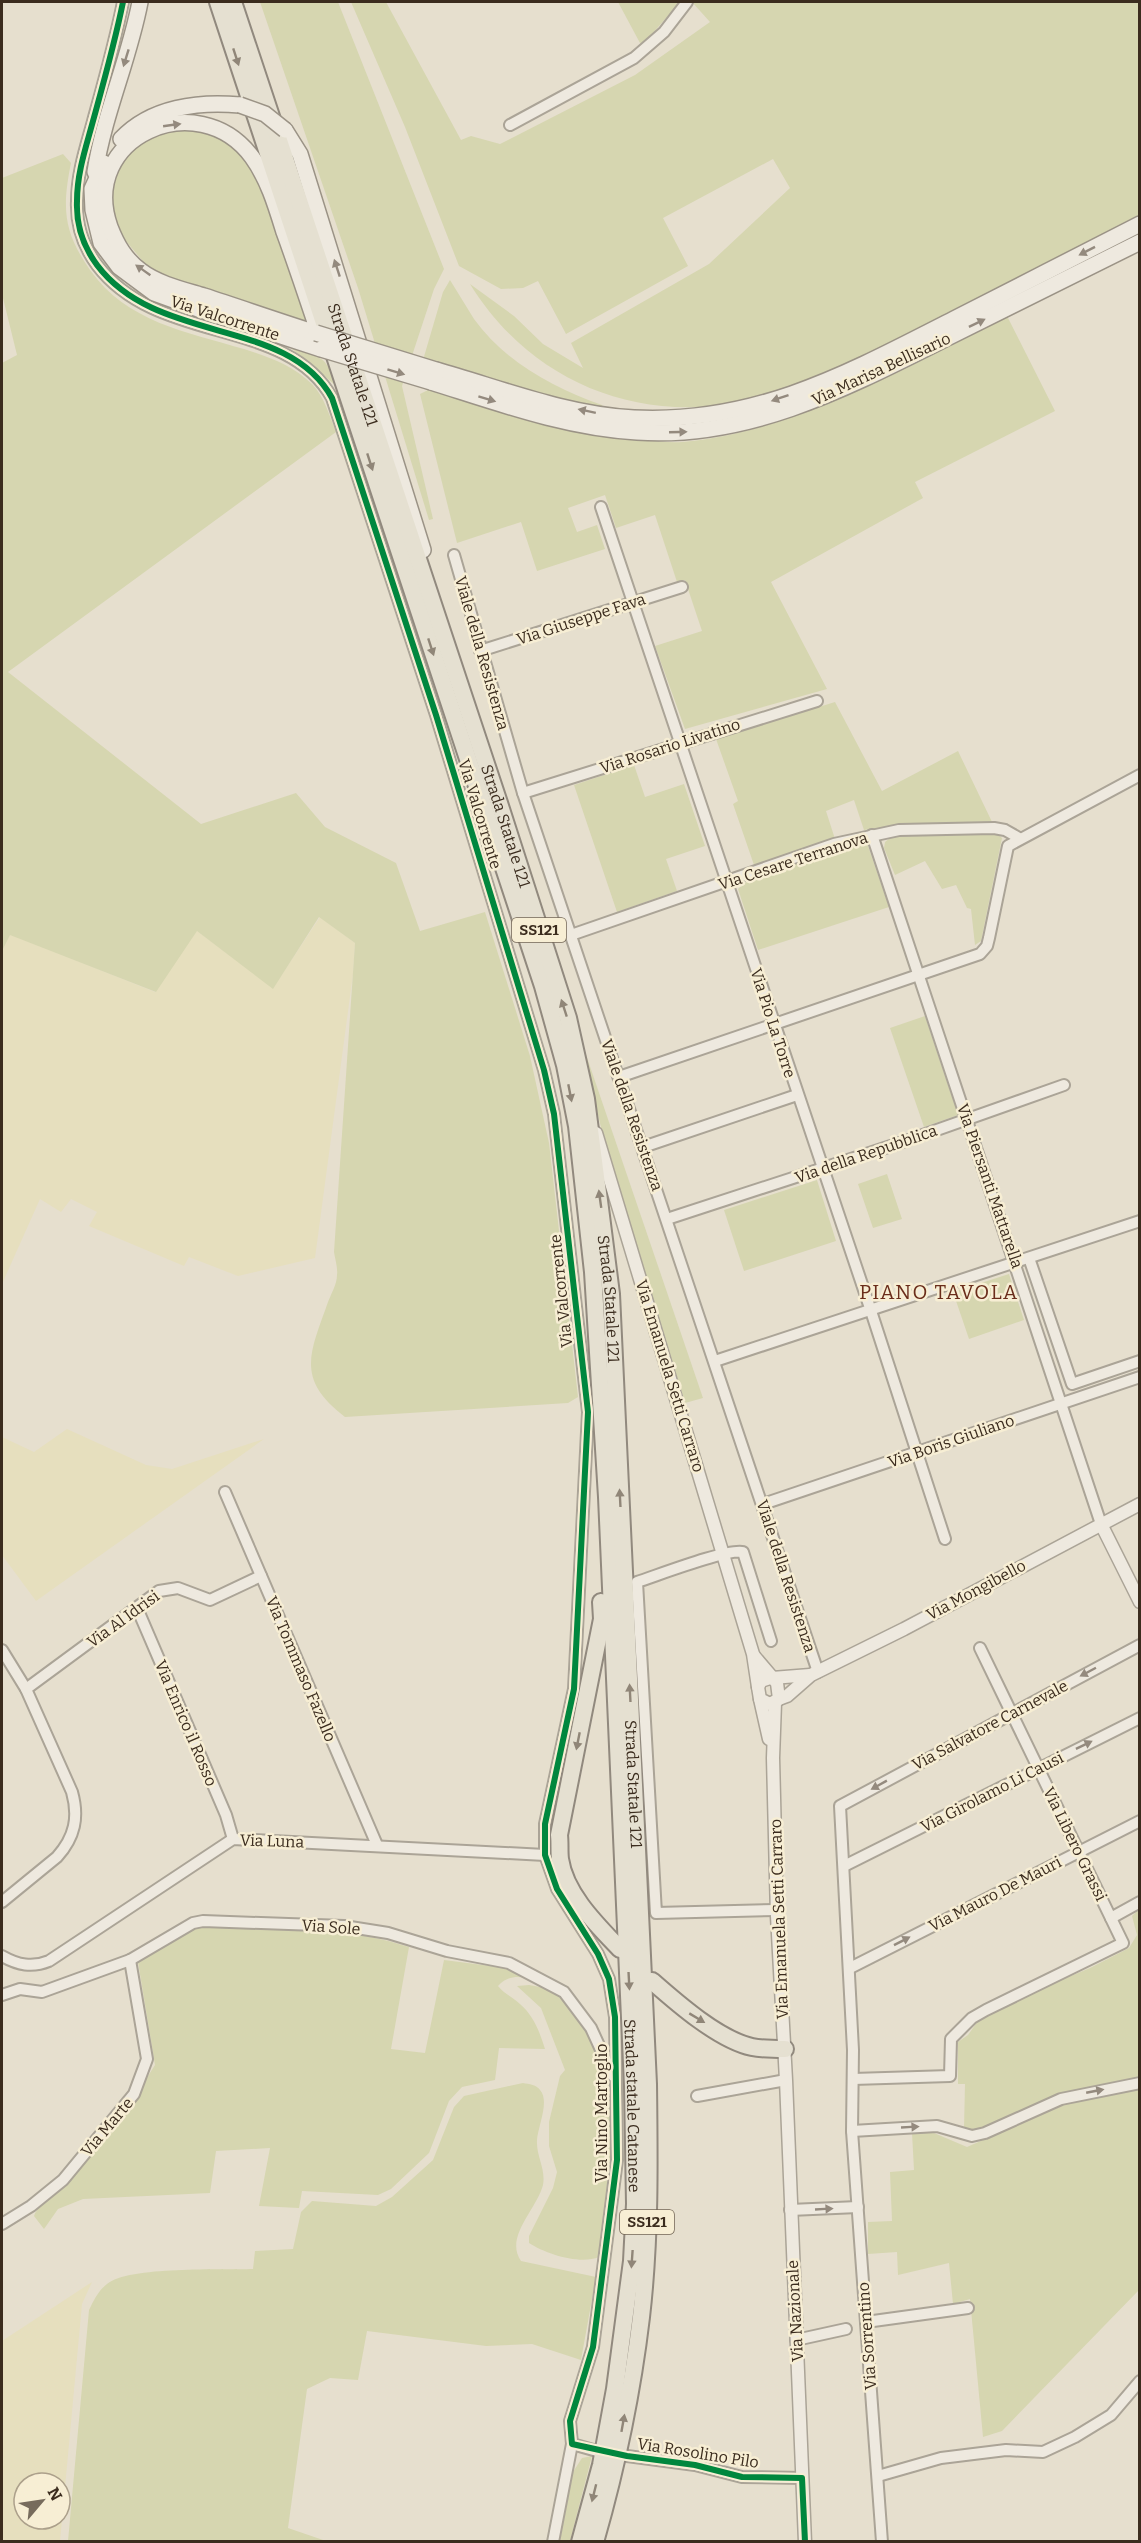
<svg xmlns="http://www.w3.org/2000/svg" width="1141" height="2543" font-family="Bitter,serif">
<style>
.farmland{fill:#e6dfbe;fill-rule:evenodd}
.green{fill:#d6d6b0}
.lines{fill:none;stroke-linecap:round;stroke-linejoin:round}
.minor-casing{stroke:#aba497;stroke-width:14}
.tertiary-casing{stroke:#aba497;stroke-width:15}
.secondary-casing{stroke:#9b9386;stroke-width:18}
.primary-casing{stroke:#91897e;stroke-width:20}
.minor{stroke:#eee9df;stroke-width:10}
.tertiary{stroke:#eee9df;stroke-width:12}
.secondary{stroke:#eee9df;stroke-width:15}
.primary{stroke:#e5e0d1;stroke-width:16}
.secondary-bridge-casing{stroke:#9b9386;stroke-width:18;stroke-linecap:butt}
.secondary-bridge{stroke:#eee9df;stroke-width:15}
.cycleway-casing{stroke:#f7eed4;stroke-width:10}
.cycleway{stroke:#00873e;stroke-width:6}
.oneway{fill:#908678}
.oneway2{fill:#948a7e}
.labels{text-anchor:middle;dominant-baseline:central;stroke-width:5;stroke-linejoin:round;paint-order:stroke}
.shield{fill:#f7eed4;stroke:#736655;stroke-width:1.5}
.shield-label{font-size:15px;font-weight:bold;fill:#3b2c1e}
.street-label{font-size:16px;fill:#3b2c1e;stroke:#f7eed4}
.quarter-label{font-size:20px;letter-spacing:1.5px;fill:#6a2d1b;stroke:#f7eed4}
</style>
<rect width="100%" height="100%" fill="#e6dfce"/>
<g class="farmland">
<path d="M320 917 355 943 353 974 315 1258 238 1276 189 1257 184 1266 89 1226 97 1212 71 1199 61 1212 40 1199 2 1284V951L10 934 155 992 196 930 273 988Z"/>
<path d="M67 1429 146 1465 172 1469 264 1439 36 1601 2 1555V1437L34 1452Z"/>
<path d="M92 2282 82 2304 60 2541H2V2341ZM24 2483H60V2519H24Z"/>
</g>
<g class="green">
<path d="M260 2H338L444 269 434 289 402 386 433 519 429 520 358 288Z"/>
<path d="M351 2H386L461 140 471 136 500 144 635 75 710 22 692 2H1139V215C1057 257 977 302 894 342 838 369 778 399 715 406 614 416 523 370 470 284L514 316 543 344 583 368 571 343 709 264 790 188 773 159 663 218 688 266 566 334 538 281 523 288 501 289 459 266 405 127Z"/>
<path d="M618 2H680L645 42 640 43Z"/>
<path d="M184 128 217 135 244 156 258 178 311 323 173 279 147 266 119 233 112 214 111 193 121 159 149 136Z"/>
<path d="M63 154 71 163C62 208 63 231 90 270 127 322 186 332 244 349 269 357 292 365 312 384 324 396 330 417 336 432L8 672 201 824 296 793 325 827 396 863 420 931 485 912 530 1056 549 1143 578 1397 568 1403 345 1417C295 1379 310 1353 328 1302 331 1294 337 1284 337 1275 338 1268 335 1259 334 1252L355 943 319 917 273 989 197 931 156 992 10 935 2 951V363L17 355 2 294V178Z"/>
<path d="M450 280C458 293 466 306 474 319 505 362 554 388 602 405L604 409 571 403 423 360 443 292Z"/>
<path d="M1007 316 1055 411 915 482 923 498 771 582 827 689 685 729 655 646 702 631 685 580 677 582 655 515 616 528 605 495 568 508 577 532 597 525 605 549 537 571 521 522 457 543 420 394 428 390C500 412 571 435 645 440 657 441 670 443 682 442 794 433 907 365 1007 316Z"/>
<path d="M291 348C321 358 326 354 335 385Z"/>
<path d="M835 702 882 791 958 751 993 824 895 826 864 830 854 800 826 811 835 839 754 865 733 804 738 801 716 739Z"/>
<path d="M634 765 645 797 684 784 705 846 666 859 677 891 617 912 574 785Z"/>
<path d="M947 832H995L1002 838 981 941 975 945 971 909 967 908 956 885 942 889 925 861 895 875 884 848 885 842 894 835Z"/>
<path d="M867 843 889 907 758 950 738 889 751 878 832 849Z"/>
<path d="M925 1016 958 1115 924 1127 890 1028Z"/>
<path d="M580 1037 703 1398 685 1403 603 1136Z"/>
<path d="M887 1174 902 1219 873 1228 858 1184Z"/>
<path d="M817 1180 836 1241 744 1271 724 1210Z"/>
<path d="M1009 1274 1024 1320 969 1339 953 1292Z"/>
<path d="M1139 1909V2078C1096 2086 1055 2094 1015 2113 1000 2120 981 2133 964 2128L965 2084H958V2042L968 2035 978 2021 1030 1993 1090 1968 1129 1948 1137 1935 1132 1916Z"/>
<path d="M208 1926C275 1929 345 1926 409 1947L391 2049 425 2053 444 1960 513 1969 538 1980C522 1977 510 1973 498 1986 504 1994 513 1997 520 2004 534 2016 540 2033 545 2049L499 2048 495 2080 462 2087 449 2101 429 2153 391 2189 378 2195 302 2191 299 2208 259 2206 270 2148 216 2151 210 2193 83 2199 58 2209 44 2229 34 2216C40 2201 53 2198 63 2187 95 2148 129 2108 155 2065L138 1962 195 1928Z"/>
<path d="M529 1985 551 1989 569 2004 580 2018 610 2079V2158L599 2257C580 2265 546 2254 529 2243V2236L553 2188 557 2172 549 2146V2122L560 2076 565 2070 541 2008 517 1986Z"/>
<path d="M523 2083C529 2084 537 2085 540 2090 550 2101 538 2126 537 2140 536 2156 546 2169 543 2185 537 2209 504 2237 521 2261L596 2277 581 2360 532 2344 486 2346 367 2331 358 2380 330 2378 307 2389 288 2528 326 2541H68L89 2310C94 2300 98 2291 107 2284 128 2266 223 2270 253 2269L255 2251 293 2249 301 2212 312 2201 376 2206 392 2197 433 2160 454 2107 464 2096Z"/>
<path d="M1139 2087V2290L1002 2431 983 2437 970 2299 953 2304 949 2263 898 2275 897 2252 868 2254V2222L892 2221 890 2172 914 2170 912 2133H934L967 2147 1073 2101Z"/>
<path d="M592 2456 570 2541H560L573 2472 582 2458Z"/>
</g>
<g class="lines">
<g class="minor-casing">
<g id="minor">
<path d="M123 2C115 42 104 81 93 121 86 147 77 173 77 201 76 224 83 246 97 265 158 346 287 316 332 398L436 715 544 1070 554 1114 588 1412 574 1689 545 1824V1855L557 1889 598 1954 609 1979 615 2017 617 2160 593 2347 570 2421 572 2444 553 2542"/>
<path d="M510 125 634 58 664 32 687 2"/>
<path d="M601 507 871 1311 945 1539"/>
<path d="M454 555 523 793 818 1672"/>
<path d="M480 651 682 587"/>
<path d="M523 793 817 701"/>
<path d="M872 835 1101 1524"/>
<path d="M571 935 834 844 899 830 994 828 1005 830 1019 838"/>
<path d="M619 1077 980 954 987 946 989 938 1008 846 1140 775"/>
<path d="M643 1147 797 1095"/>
<path d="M667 1219 900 1143 1064 1085"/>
<path d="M1029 1258 1072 1384 1140 1361"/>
<path d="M715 1361 1140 1221"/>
<path d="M225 1492 377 1845"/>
<path d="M763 1504 1140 1377"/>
<path d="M137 1608 226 1815 233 1839"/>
<path d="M771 1641 743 1552C728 1548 656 1576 637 1582L656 1913 777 1910"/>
<path d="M2 1650 26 1689 72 1792C79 1817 75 1837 57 1857L2 1902"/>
<path d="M26 1689 159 1591 178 1588 210 1600 261 1576"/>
<path d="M844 1866 1140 1718"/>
<path d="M1111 1918 1140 1902"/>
<path d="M2 1956C18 1965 32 1968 49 1961L233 1839 545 1855"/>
<path d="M850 1968 1140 1821"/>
<path d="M2 1995 20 1989 42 1992 130 1960 193 1923 203 1921 344 1926 388 1933 447 1951 509 1963 564 1992 591 2028 613 2076"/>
<path d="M853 2079 950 2076 951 2039 972 2018 986 2010 1123 1943 980 1648"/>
<path d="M697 2096 786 2080"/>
<path d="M852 2131 937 2126 972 2136 985 2133 1061 2099 1140 2083"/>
<path d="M790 2210 858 2207"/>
<path d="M2 2224 31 2206 63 2180 134 2094 147 2059 130 1960"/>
<path d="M866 2322 968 2308"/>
<path d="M796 2340 846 2329"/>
<path d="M572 2444 597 2451"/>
<path d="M627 2456 695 2465 742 2477 802 2478"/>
<path d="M878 2476 941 2458 1006 2450 1043 2452 1075 2437 1111 2415 1140 2381"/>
<path d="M882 2542 852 2131 853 2050 840 1806 1140 1645"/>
</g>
</g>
<g class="tertiary-casing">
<g id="tertiary">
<path d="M596 1133 753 1654 758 1687"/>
<path d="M1101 1524 1140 1602"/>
<path d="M754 1656 777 1683 779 1699 770 1704 760 1699 758 1687 761 1681 770 1678"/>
<path d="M772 1678 810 1675"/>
<path d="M760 1699 769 1739"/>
<path d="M779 1699 787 1696 811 1675 904 1629 1140 1504"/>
<path d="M775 1703 773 1758 777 1916 786 2080 805 2542"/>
</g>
</g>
<g class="secondary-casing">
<g id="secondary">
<path d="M285 130 300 154 423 550"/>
<path d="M121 139C151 107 199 101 240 105"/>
<path d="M104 163 92 189 93 210 101 243 119 267 154 293 198 309 321 349"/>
<path d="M95 172C104 114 129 60 140 2"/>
<path d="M316 333C278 321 241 308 204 296 184 290 158 284 141 271 125 259 117 245 110 227 78 137 198 84 252 157 268 179 276 206 284 232 295 262 305 292 315 322L323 337"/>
<path d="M436 370C500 388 567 415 634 418 756 424 848 373 954 319 1016 287 1078 256 1140 224"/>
<path d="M431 382C498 403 566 428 637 432 750 440 851 386 949 337 1012 305 1076 274 1140 242"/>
</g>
</g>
<g class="primary-casing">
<g id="primary">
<path id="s1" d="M218 2 543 986 565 1065 577 1126 593 1272 607 1497 633 2086 635 2204 632 2261 615 2389 601 2465 580 2542"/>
<path id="s2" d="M233 2 499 803 568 1018 586 1099 611 1294 648 2084C649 2162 650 2240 641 2317 632 2393 616 2469 595 2542"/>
<path d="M601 1602 602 1619 559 1835C560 1843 559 1851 560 1859 565 1894 597 1925 620 1949"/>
<path d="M652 1981C677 2003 719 2040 752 2047 762 2049 774 2049 785 2049"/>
</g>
</g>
<use href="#minor" class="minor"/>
<use href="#tertiary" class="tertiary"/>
<use href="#secondary" class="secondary"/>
<use href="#primary" class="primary"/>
<g class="secondary-bridge-casing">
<g id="secondary-bridge">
<path d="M240 105 265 114 285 130"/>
<path d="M316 333 436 370"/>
<path d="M321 349 431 382"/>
</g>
</g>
<use href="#secondary-bridge" class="secondary-bridge"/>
<g class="cycleway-casing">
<path id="cycleway" d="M123 2C115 42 104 81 93 121 86 147 77 173 77 201 76 224 83 246 97 265 158 346 287 316 332 398L436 715 544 1070 554 1114 588 1412 574 1689 545 1824V1855L557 1889 598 1954 609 1979 615 2017 617 2160 593 2347 570 2421 572 2444 627 2456 695 2465 742 2477 802 2478 805 2542"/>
</g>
<use href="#cycleway" class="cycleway"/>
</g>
<defs><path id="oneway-solid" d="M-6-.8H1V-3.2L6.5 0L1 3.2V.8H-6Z" transform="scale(1.5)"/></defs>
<g class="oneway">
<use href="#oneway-solid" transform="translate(236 57) rotate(72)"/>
<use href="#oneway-solid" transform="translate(370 462) rotate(72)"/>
<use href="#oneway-solid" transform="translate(431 647) rotate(72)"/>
<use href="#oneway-solid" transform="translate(564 1008) rotate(-108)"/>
<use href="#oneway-solid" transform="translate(570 1093) rotate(79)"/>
<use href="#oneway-solid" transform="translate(600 1199) rotate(-98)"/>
<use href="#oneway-solid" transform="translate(620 1498) rotate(-93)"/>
<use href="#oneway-solid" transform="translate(630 1693) rotate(-93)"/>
<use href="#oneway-solid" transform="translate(578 1741) rotate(101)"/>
<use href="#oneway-solid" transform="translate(629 1981) rotate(87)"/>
<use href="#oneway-solid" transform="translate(697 2018) rotate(31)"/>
<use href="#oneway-solid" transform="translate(632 2259) rotate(94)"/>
<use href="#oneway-solid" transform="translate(623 2423) rotate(-80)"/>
<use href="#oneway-solid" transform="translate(594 2493) rotate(104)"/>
</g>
<g class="oneway2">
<use href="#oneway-solid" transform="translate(126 58) rotate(107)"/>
<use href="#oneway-solid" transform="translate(172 125) rotate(-8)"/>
<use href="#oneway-solid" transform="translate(1087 251) rotate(153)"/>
<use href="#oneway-solid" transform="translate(337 268) rotate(-108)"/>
<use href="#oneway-solid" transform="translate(143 270) rotate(-145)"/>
<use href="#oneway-solid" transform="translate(977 323) rotate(-26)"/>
<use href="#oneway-solid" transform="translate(396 372) rotate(17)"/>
<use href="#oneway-solid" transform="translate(780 398) rotate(161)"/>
<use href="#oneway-solid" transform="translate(487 399) rotate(17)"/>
<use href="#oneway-solid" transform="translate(587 411) rotate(-168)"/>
<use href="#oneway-solid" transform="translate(678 432) rotate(-2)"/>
<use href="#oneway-solid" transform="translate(1088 1672) rotate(152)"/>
<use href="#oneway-solid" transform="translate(1084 1745) rotate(-26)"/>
<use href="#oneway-solid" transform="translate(879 1785) rotate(151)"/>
<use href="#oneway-solid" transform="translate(902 1941) rotate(-27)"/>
<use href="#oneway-solid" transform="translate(1095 2091) rotate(-11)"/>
<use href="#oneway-solid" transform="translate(910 2127) rotate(-3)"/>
<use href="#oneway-solid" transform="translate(824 2209) rotate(-3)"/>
</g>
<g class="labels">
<g class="shield">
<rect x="512" y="918" width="54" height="24" rx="4.5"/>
<rect x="620" y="2210" width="54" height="24" rx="4.5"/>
</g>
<g class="shield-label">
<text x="539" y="930">SS121</text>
<text x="647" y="2222">SS121</text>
</g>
<g class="street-label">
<text transform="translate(225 318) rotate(18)">Via Valcorrente</text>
<text stroke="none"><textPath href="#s2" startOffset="382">Strada Statale 121</textPath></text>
<text transform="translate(881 369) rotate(-25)">Via Marisa Bellisario</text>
<text transform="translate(581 619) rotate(-18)">Via Giuseppe Fava</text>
<text transform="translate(482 653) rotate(74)">Viale della Resistenza</text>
<text transform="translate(670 746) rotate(-18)">Via Rosario Livatino</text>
<text transform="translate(480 814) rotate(73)">Via Valcorrente</text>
<text stroke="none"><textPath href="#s2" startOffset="868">Strada Statale 121</textPath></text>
<text transform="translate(793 861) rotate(-18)">Via Cesare Terranova</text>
<text transform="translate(773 1023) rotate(72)">Via Pio La Torre</text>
<text transform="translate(632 1115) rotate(71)">Viale della Resistenza</text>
<text transform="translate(866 1154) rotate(-19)">Via della Repubblica</text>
<text transform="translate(990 1186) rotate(71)">Via Piersanti Mattarella</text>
<text transform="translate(561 1291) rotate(-96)">Via Valcorrente</text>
<text stroke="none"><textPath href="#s2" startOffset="1354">Strada Statale 121</textPath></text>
<text transform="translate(670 1376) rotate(73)">Via Emanuela Setti Carraro</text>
<text transform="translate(951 1441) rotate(-19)">Via Boris Giuliano</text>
<text transform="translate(786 1576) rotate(72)">Viale della Resistenza</text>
<text transform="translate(976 1590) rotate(-28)">Via Mongibello</text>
<text transform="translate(123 1619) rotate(-36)">Via Al Idrisi</text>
<text transform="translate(301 1669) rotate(67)">Via Tommaso Fazello</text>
<text transform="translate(186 1723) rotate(67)">Via Enrico il Rosso</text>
<text transform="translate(990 1725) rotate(-28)">Via Salvatore Carnevale</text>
<text stroke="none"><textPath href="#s2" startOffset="1840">Strada Statale 121</textPath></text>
<text transform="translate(992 1792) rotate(-27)">Via Girolamo Li Causi</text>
<text transform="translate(272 1841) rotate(2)">Via Luna</text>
<text transform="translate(1075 1844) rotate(64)">Via Libero Grassi</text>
<text transform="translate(995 1894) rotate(-27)">Via Mauro De Mauri</text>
<text transform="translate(779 1919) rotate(-92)">Via Emanuela Setti Carraro</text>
<text transform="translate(331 1927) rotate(4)">Via Sole</text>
<text stroke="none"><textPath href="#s1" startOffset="2162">Strada statale Catanese</textPath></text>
<text transform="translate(601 2113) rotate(-90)">Via Nino Martoglio</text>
<text transform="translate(107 2127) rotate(-50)">Via Marte</text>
<text transform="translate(795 2311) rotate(-93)">Via Nazionale</text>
<text transform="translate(867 2336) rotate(-94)">Via Sorrentino</text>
<text transform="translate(698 2453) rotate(9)">Via Rosolino Pilo</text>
</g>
<g class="quarter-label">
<text x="939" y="1292">PIANO TAVOLA</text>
</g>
</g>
<rect width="1141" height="2543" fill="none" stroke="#3b2c1e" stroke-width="6"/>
<g transform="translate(42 2501) rotate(61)"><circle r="28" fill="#f7eed4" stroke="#aca08b" stroke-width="1.5"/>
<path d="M0-4.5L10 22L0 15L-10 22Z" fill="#776b5c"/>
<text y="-9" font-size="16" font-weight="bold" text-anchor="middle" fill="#3b2c1e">N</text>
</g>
</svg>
